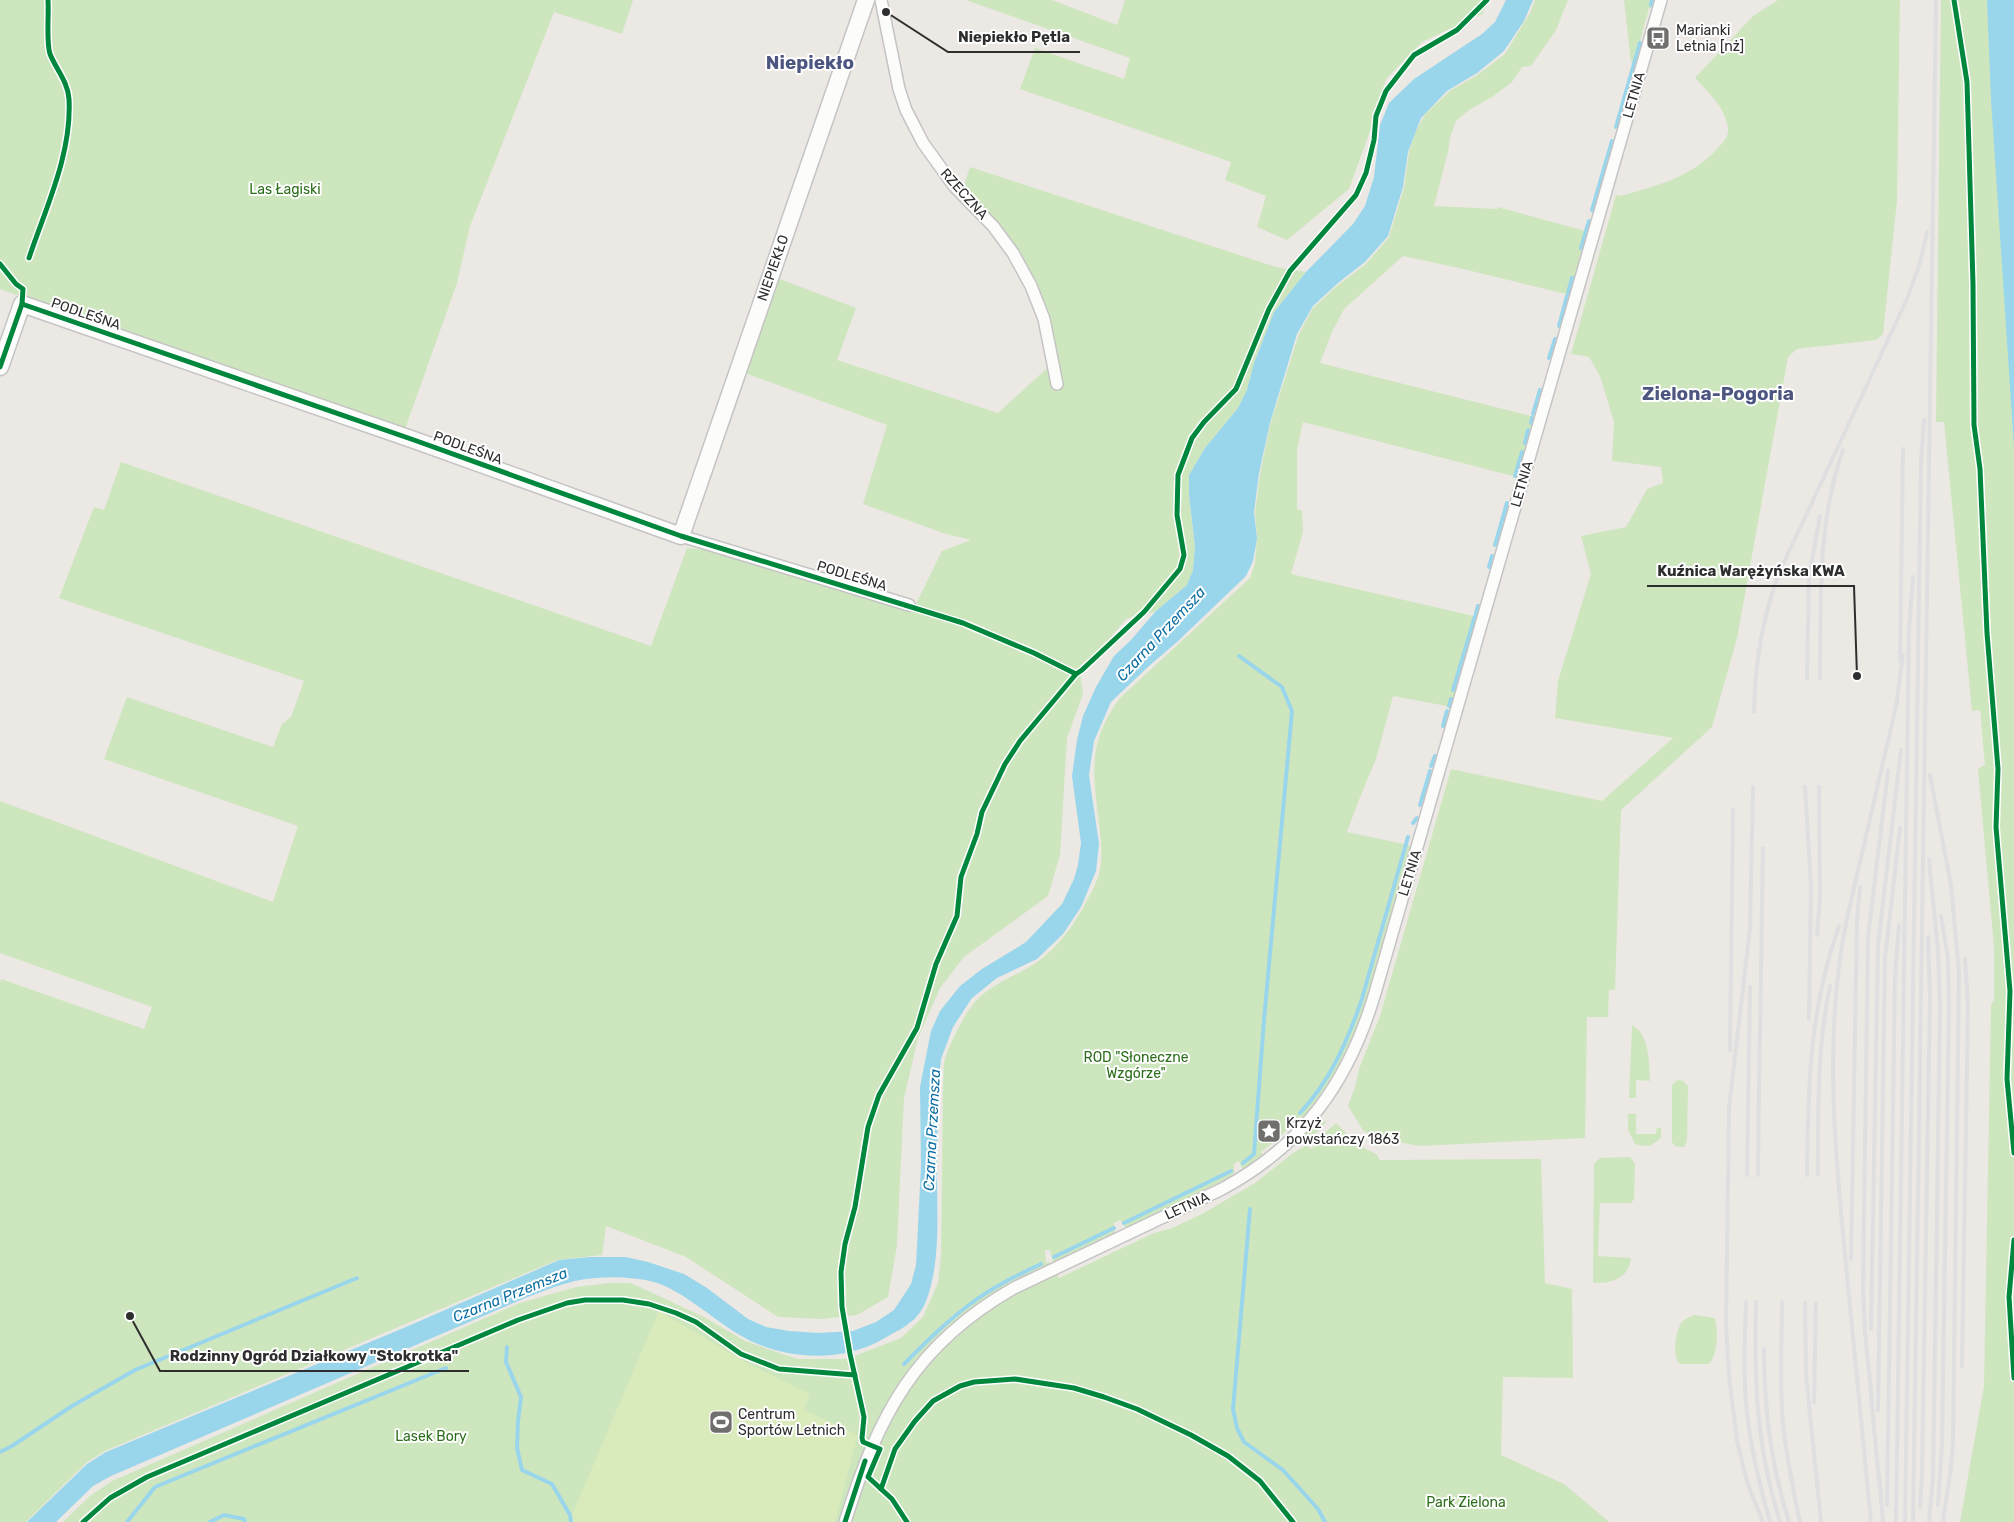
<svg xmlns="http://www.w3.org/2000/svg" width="2014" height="1522" font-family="Rubik,sans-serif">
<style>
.green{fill:#cee6be}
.pitch{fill:#d9eabb}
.water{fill:#99d6ec}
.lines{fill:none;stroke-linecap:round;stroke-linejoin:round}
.stream{stroke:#99d6ec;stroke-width:4}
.street-casing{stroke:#c5c4c5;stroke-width:14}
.secondary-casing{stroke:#c5c4c5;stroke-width:19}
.street{stroke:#fcfcfb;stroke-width:11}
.secondary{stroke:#fcfcfb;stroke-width:16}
.rail{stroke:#dfdfe1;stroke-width:4}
.cycleway-casing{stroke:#fff;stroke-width:8}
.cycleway{stroke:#00873e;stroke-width:5}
.labels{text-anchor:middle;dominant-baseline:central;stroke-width:4;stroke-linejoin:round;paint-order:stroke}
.poi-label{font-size:14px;fill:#2e2e2e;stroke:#fff;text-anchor:start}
.street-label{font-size:14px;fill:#2e2e2e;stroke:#fff}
.park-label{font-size:14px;fill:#2c6e1b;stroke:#fff}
.water-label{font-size:15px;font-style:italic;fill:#0d6fa3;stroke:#fff}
.district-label{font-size:19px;font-weight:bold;fill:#4d5680;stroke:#fff}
.leader{fill:none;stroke:#2e2e2e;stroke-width:2}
.callout-dot{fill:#2e2e2e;stroke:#fff;stroke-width:2}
.callout-label{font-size:15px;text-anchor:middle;font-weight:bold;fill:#2e2e2e;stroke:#fff;stroke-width:4;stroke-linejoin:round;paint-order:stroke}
</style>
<rect width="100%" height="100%" fill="#ece8e4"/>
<g class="green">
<path d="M0 0H633L622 34 554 12 470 226 457 283 404 432 0 289Z"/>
<path d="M966 0H1052L1117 25 1125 0H1490L1482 14 1422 42 1386 79 1368 137 1349 189 1287 240 1257 227 1266 196 1225 180 1231 162 1020 89 1035 48 1124 79 1130 58Z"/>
<path d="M1535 0H1568L1556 30 1531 66 1522 67 1512 82 1492 97 1469 110 1456 121 1450 138 1448 152 1434 206 1497 209 1498 207 1589 232 1570 295 1459 268 1403 256 1344 309 1332 332 1320 363 1535 417 1517 477 1303 422 1297 449V509L1302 511 1303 532 1291 574 1478 617 1452 707 1393 696 1376 759 1360 797 1347 832 1413 846C1402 881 1392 916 1381 951 1362 1017 1348 1065 1303 1118L1300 1116 1278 1139 1269 1130 1267 1132 1275 1141 1261 1152 1263 1155 1245 1169 1241 1167 1239 1161 1234 1164V1175L1127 1228 1124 1226 1120 1220 1114 1223 1115 1233 1053 1262 1050 1250H1045L1046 1263 1050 1262 1059 1278 1154 1233 1172 1228 1202 1214 1255 1183 1293 1153 1307 1145 1310 1149 1320 1143 1318 1139 1336 1123 1358 1145 1376 1154 1380 1160 1541 1159 1545 1283 1572 1289 1573 1378 1503 1377 1501 1455 1564 1484 1609 1522H63L90 1496 112 1481 520 1303 576 1287 609 1283H631L706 1318 745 1341 797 1359H847L901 1338 923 1317 938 1283 941 1255 943 1082C944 1075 943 1069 944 1063 947 1048 965 1013 975 1002 990 985 1017 975 1036 963 1055 950 1072 928 1083 908 1088 898 1096 885 1099 874 1103 858 1101 840 1099 824 1093 773 1087 743 1120 698L1250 578 1255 563 1257 539 1255 512 1260 474 1270 425 1299 334 1313 308 1338 285 1366 264 1389 237 1404 188 1409 152 1415 133 1425 114 1451 90 1476 76 1505 54 1531 11Z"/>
<path d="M1624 0H1655L1653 9 1649 8 1640 41 1643 42 1637 64 1631 62Z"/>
<path d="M1778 0H1900L1897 200 1883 334 1876 340 1797 349 1788 357 1737 638 1712 727 1621 810 1615 990H1609L1608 1017H1587L1585 1138 1420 1146 1380 1139 1378 1141 1363 1130 1348 1106 1355 1087 1359 1069 1380 1016 1451 769 1602 801 1673 738 1555 718 1558 681 1591 574 1581 536 1626 527 1647 489 1663 483 1661 467 1612 461 1614 422 1600 376 1589 357 1571 354 1616 195 1620 196C1657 186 1692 177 1718 148 1723 142 1729 137 1728 128 1725 107 1709 93 1695 78L1753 16Z"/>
<path d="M1941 0H2014V1522H1960L1984 1386 1991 1005 1994 1000V947L1978 769 1985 765 1980 710 1972 711 1944 422H1936Z"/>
<path d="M970 167 1276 267 1306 272 1274 312 1254 363 1247 390 1238 408 1205 448 1189 475V495L1195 546 1193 570 1187 585 1155 612 1126 619 1080 674 1083 694 1067 738 1060 855 1048 896 964 957 940 988 918 1038 904 1098 897 1245 888 1297 857 1315 822 1319 778 1317 686 1257 606 1226 602 1255 557 1260 105 1451 86 1463 26 1522H0V984L1 979 144 1029 152 1007 0 953V801L273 902 298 826 104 759 127 697 273 747 282 724 291 717 304 681 59 598 94 507 104 510 121 462 651 646 687 548 717 551 912 612 942 551 971 540 946 534 863 504 887 425 742 372 777 278 856 308 837 360 998 413 1057 359 1048 311 1024 263 964 185Z"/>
<path d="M1632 1025C1650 1035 1649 1063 1650 1081L1636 1080V1098H1629Z"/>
<path d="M1677 1080 1683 1081 1688 1086 1687 1141 1684 1147C1678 1147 1675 1147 1672 1142V1085Z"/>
<path d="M1628 1114H1636V1134H1656L1657 1128H1661V1137C1653 1146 1647 1148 1635 1144L1628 1130Z"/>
<path d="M1327 1121 1317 1132 1289 1149 1312 1124Z"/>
<path d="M1630 1157 1635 1164 1634 1199 1631 1203H1600L1598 1256 1630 1258 1631 1259C1628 1278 1613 1283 1595 1283L1593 1282 1594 1164 1600 1158Z"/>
<path d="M1694 1315 1710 1317 1715 1319C1718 1331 1718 1354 1709 1364H1680C1672 1356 1675 1329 1683 1321 1686 1318 1691 1317 1694 1315Z"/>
</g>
<path class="pitch" d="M659 1311 751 1365 810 1394 804 1410 858 1435 835 1522H569Z"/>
<g class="water">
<path d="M1506 0H1533L1524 21 1504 51 1477 73 1447 91 1421 118 1408 152 1403 187 1388 236 1365 262 1338 283 1313 306 1297 334 1270 423 1259 473 1254 512 1257 539 1253 561 1246 576 1177 642 1149 666 1111 702 1094 741 1089 775 1099 844 1096 871 1081 907 1063 934 1037 959 997 978 972 998 953 1027 941 1059 939 1078C938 1111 937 1144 937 1177 937 1215 940 1252 930 1289 922 1320 908 1325 883 1339 840 1364 780 1360 738 1334 713 1319 682 1290 654 1282 630 1276 600 1276 575 1281 558 1285 541 1292 525 1298L111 1476 93 1486 56 1522H27L87 1464 106 1452 406 1327 559 1260 590 1257H626L648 1262 684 1274 707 1288 748 1319 766 1327 789 1331 819 1333 853 1331 876 1322 894 1310 911 1284 916 1265 921 1166 920 1087 931 1031 940 1011 960 986 982 969 1026 942 1062 904 1074 879 1078 865 1081 843 1072 776 1077 740 1083 716 1096 687 1114 656 1131 640 1155 612 1187 585 1193 570 1195 546 1189 495V475L1205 448 1238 408 1247 390 1254 363 1274 312 1306 272 1353 224 1365 206 1374 177 1380 125 1389 103 1414 79 1482 34 1495 22Z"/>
<path d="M1987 0H2014V448L1991 99Z"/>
</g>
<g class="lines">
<g class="stream">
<path d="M1651 5 1652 0"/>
<path d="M1616 127 1640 43"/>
<path d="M1592 210 1612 141"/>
<path d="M1581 248 1589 221"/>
<path d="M1568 293 1572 278"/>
<path d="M1559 326 1567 296"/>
<path d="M1549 358 1555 339"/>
<path d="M1533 414 1540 390"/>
<path d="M1531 423 1532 418"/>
<path d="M1525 443 1528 430"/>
<path d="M1515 476 1522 452"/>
<path d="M1495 545 1507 503"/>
<path d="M1489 567 1492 556"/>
<path d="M1476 613 1478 606"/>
<path d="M1239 656 1282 687 1292 711 1264 1020 1254 1154 1243 1163"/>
<path d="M1453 690 1475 616"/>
<path d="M1449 706 1451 699"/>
<path d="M1443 726 1447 711"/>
<path d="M1431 766 1435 756"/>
<path d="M1420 805 1430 771"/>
<path d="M1413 823 1417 818"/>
<path d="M1300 1113C1330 1081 1346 1044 1361 1002L1408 837"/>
<path d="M1250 1209 1233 1409 1237 1428 1244 1442 1283 1470 1318 1509 1325 1522"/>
<path d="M1124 1223 1231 1171"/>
<path d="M1054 1257 1114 1228"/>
<path d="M507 1347 506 1362 521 1397 518 1421 517 1448 522 1470 552 1484 570 1515 571 1522"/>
<path d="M904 1364C926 1342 948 1320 973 1302 994 1286 1018 1275 1041 1264"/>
<path d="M0 1452 12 1446 72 1406 135 1370 357 1278"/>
<path d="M127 1522 155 1487 446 1368"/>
<path d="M210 1522 224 1515 244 1519 245 1522"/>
</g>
<g class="street-casing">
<g id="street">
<path d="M881 0 899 89 906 110 923 143 954 186 993 226 1013 253 1031 286 1044 319 1057 384"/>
<path d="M681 536 909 605"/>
<path d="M845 1522C878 1416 914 1345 1014 1288L1222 1189C1304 1145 1349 1081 1375 993L1661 0"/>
</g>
</g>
<g class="secondary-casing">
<path id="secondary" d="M0 367 22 304 414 440 681 536 866 0"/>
</g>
<use href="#street" class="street"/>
<use href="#secondary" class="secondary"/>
<g class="rail">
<path d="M1900 661 1903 449"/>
<path d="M1807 678 1809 577 1820 516"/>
<path d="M1820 678C1821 601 1817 523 1843 450"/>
<path d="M1896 707 1903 655"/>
<path d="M1754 712C1755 662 1762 620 1779 573L1907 299 1920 263 1927 232"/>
<path d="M1930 775 1951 885 1959 972 1953 1441 1951 1467 1943 1522"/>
<path d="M1753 787 1750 928 1729 1108 1726 1326 1729 1376 1737 1441 1748 1485 1763 1522"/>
<path d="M1805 787 1811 886 1809 1019"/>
<path d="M1817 935 1820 898 1819 787"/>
<path d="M1730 1050 1733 810"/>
<path d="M1759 1093 1763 848"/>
<path d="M1747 1175 1750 987"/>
<path d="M1758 1175 1759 1087"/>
<path d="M1807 1175C1808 1087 1809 1010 1839 926"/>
<path d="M1818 1175C1818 1112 1817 1048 1830 986"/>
<path d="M1851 1259 1857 920 1860 887"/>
<path d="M1746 1302C1745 1335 1743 1369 1746 1402 1749 1443 1759 1483 1770 1522"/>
<path d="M1756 1302C1754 1381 1756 1446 1780 1522"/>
<path d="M1782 1302C1782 1342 1779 1383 1783 1423 1786 1456 1793 1489 1800 1522"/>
<path d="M1805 1303 1806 1375 1821 1522"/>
<path d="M1871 1329 1878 945 1901 750"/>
<path d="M1764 1349C1764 1408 1771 1465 1789 1522"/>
<path d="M1962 1366 1968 1006 1965 959"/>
<path d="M1871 1396 1879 1481"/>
<path d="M1814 1402 1816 1303"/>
<path d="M1872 1402 1865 1331 1863 1288 1868 937 1888 771"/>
<path d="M1878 1410 1885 958 1900 828"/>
<path d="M1879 1475 1883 1522"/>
<path d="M1887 1505 1895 976 1899 925"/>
<path d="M1938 1505 1942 1445 1949 1006 1948 958 1941 916"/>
<path d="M1920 1507 1922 1476 1930 995 1928 937"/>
<path d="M1871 1522C1863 1436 1854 1351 1846 1265 1835 1150 1823 1033 1847 918L1897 702"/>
<path d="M1896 1522 1909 629 1913 577"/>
<path d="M1905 1522 1921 463 1924 420"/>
<path d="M1913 1522 1936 0"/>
<path d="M1929 1522 1933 1477 1940 1006 1938 950 1929 860"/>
</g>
<g class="cycleway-casing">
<g id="cycleway">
<path d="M1954 0 1967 82 1973 284 1974 425 1980 469 1987 633 1998 769 1996 827 2010 991 2007 1079 2014 1153"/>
<path d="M29 258C46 207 72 154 69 99 68 82 56 69 50 54 46 43 49 13 48 0"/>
<path d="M0 264 16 284 23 289 22 304 0 367"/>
<path d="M22 304 414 440 681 536 963 623 1034 653 1076 674"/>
<path d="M2014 1240 2009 1297 2014 1378"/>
<path d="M881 1489 895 1449 915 1421 933 1401 960 1386 974 1382 1015 1379 1074 1388 1104 1397 1137 1409 1191 1435 1228 1456 1260 1481 1293 1522"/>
<path d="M83 1522 110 1498 147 1477 518 1320 567 1303 585 1300H623L649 1304 676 1313 696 1322 741 1354 779 1369 855 1375"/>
<path d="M845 1522 865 1461"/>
<path d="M907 1522 892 1499 868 1477 880 1449 863 1442 862 1438 864 1417 850 1354 842 1307 841 1272 845 1244 855 1207 868 1127 879 1095 917 1028 936 964 957 916 961 877 977 834 982 812 1005 764 1020 741 1076 674 1082 670 1144 612 1180 569 1184 555 1177 515 1178 475 1192 438 1204 422 1236 389 1269 309 1290 271 1356 195 1366 173 1374 140 1376 116 1386 91 1414 55 1457 30 1487 0"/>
</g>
</g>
<use href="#cycleway" class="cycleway"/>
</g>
<defs>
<g id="bus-square" transform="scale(1.25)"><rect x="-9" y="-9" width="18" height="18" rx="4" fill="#706f6e" stroke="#fff"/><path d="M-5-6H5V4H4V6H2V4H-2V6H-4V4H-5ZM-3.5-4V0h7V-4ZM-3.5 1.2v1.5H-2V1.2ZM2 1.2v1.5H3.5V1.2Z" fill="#fff"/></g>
<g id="sight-square" transform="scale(1.25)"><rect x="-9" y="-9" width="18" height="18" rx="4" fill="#706f6e" stroke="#fff"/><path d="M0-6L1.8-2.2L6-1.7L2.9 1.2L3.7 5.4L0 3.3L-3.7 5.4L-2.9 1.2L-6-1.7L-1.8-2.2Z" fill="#fff"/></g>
<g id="stadium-square" transform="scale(1.25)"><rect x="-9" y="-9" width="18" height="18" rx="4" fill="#706f6e" stroke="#fff"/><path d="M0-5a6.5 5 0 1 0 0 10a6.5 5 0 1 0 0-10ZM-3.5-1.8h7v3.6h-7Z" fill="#fff"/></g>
</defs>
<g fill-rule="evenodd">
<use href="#bus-square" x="1658" y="38"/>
<use href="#sight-square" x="1269" y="1131"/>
<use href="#stadium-square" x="721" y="1422"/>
</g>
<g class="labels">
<g class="poi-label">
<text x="1676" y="30">Marianki<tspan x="1676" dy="16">Letnia [nż]</tspan></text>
<text x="1286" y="1123">Krzyż<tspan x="1286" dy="16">powstańczy 1863</tspan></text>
<text x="738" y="1414">Centrum<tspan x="738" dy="16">Sportów Letnich</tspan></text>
</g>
<g class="street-label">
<text transform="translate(1634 95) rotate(-74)">LETNIA</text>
<text transform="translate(964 194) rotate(48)">RZECZNA</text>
<text transform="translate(773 268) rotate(-71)">NIEPIEKŁO</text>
<text transform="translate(86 314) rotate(19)">PODLEŚNA</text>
<text transform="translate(468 448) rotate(20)">PODLEŚNA</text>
<text transform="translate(1522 484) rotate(-74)">LETNIA</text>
<text transform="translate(852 576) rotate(17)">PODLEŚNA</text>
<text transform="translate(1410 873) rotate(-73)">LETNIA</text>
<text transform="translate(1187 1206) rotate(-25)">LETNIA</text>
</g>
<g class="park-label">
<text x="285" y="189">Las Łagiski</text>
<text x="1136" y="1057">ROD "Słoneczne<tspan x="1136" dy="16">Wzgórze"</tspan></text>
<text x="431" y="1436">Lasek Bory</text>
<text x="1466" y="1502">Park Zielona</text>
</g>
<g class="water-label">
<text transform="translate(1161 634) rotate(-47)">Czarna Przemsza</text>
<text transform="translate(932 1130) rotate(-87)">Czarna Przemsza</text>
<text transform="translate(510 1295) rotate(-22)">Czarna Przemsza</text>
</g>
<g class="district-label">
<text x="810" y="62">Niepiekło</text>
<text x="1718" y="393">Zielona-Pogoria</text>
</g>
</g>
<path class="leader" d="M886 12L948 52H1080M1857 676L1854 586H1647M130 1316L160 1371H469"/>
<g class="callout-dot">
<circle cx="886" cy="12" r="5"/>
<circle cx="1857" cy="676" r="5"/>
<circle cx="130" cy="1316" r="5"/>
</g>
<g class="callout-label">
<text x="1014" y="42">Niepiekło Pętla</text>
<text x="1751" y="576">Kuźnica Warężyńska KWA</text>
<text x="314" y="1361">Rodzinny Ogród Działkowy "Stokrotka"</text>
</g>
</svg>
